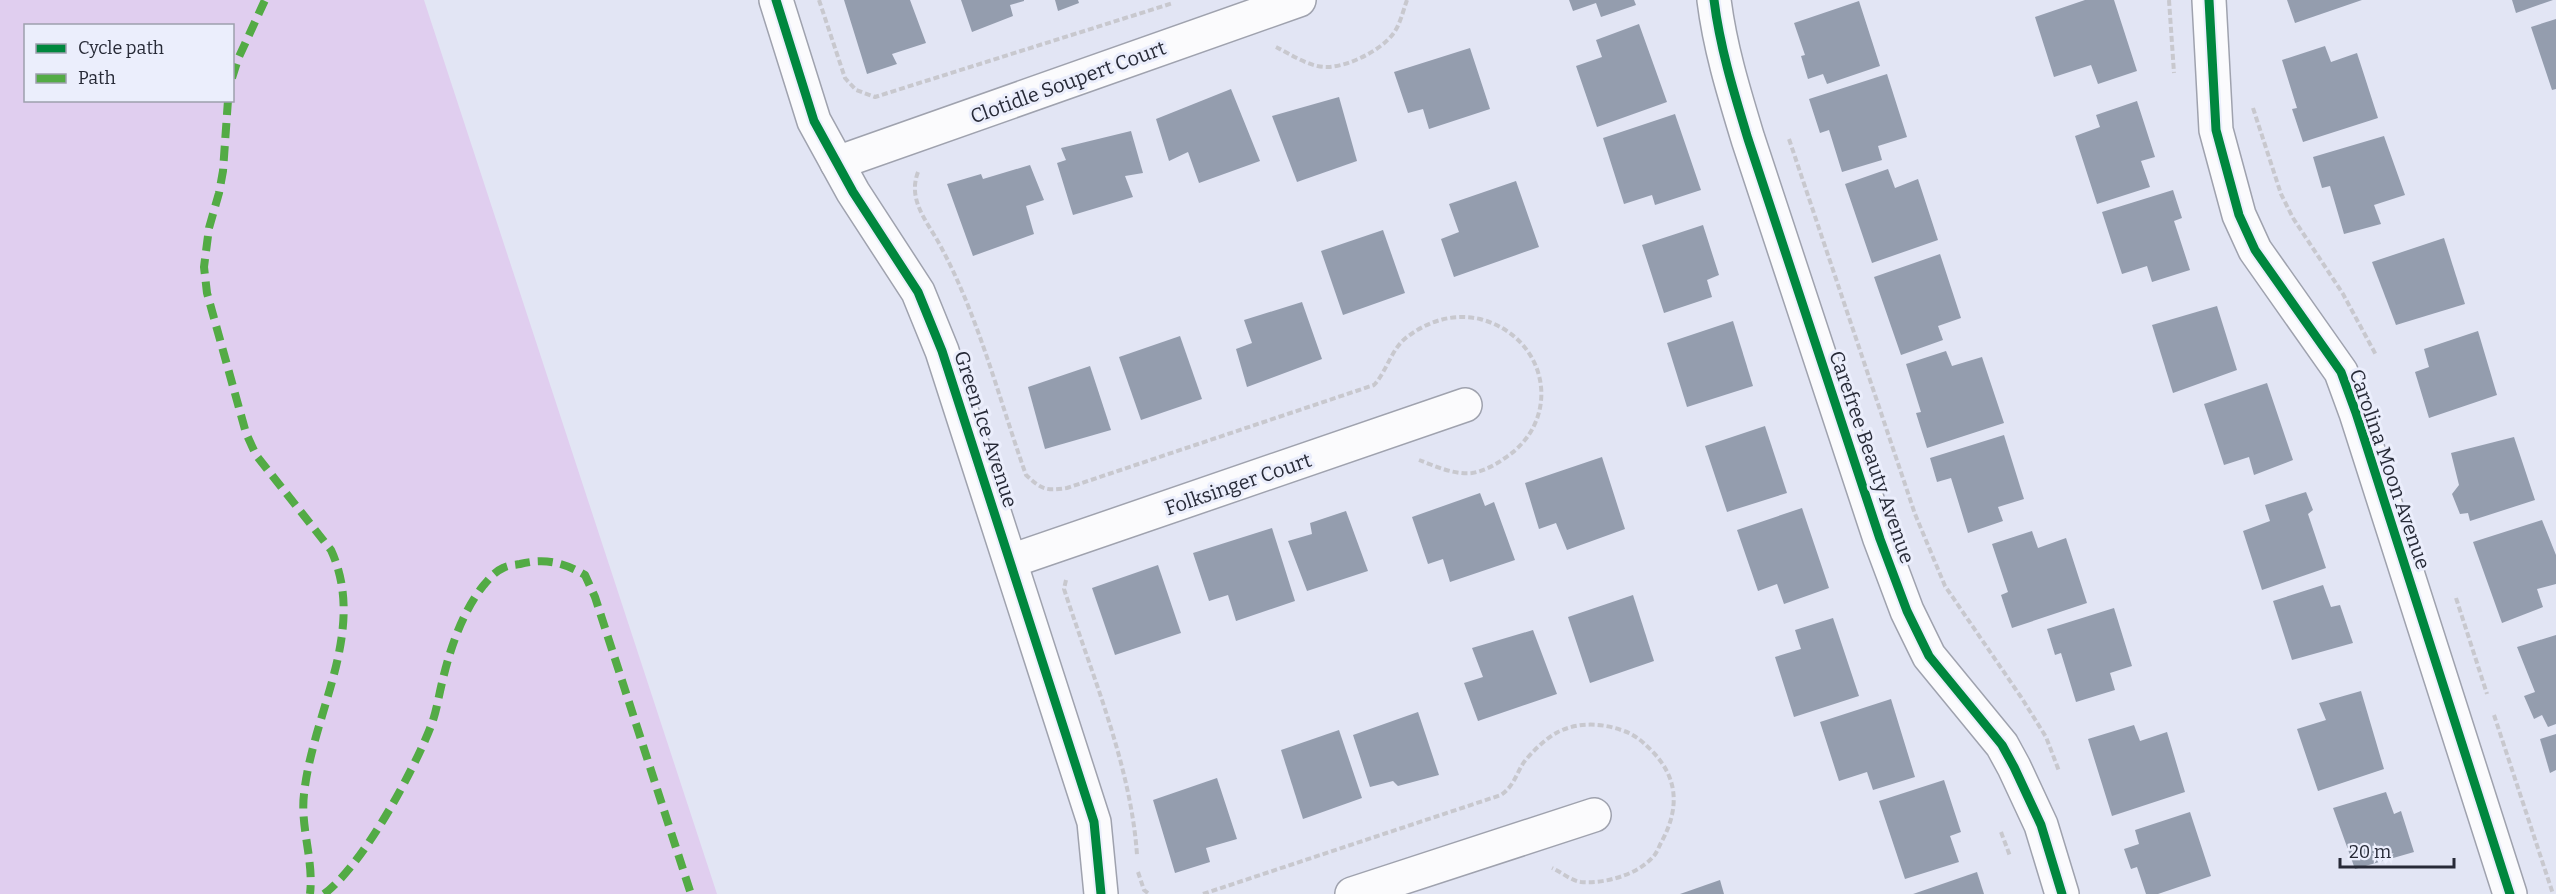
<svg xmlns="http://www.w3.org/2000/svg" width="2556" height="894" font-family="Bitter,serif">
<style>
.green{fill:#e0ceef;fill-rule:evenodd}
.building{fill:#949dae}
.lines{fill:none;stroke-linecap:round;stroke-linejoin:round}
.minor-casing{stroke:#9fa2ae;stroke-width:36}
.path{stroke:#c8c8ce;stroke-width:4;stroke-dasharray:6 3;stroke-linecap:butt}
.minor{stroke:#fbfbfd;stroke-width:33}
.quiet{stroke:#53ab45;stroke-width:8;stroke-dasharray:15 8;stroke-linecap:butt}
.cycleway-casing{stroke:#ebeefc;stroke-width:13}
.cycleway{stroke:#00873e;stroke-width:9}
.labels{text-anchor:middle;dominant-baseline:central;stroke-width:6;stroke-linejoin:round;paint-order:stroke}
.street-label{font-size:20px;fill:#272a37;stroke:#ebeefc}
</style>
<rect width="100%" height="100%" fill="#e2e5f4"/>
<path class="green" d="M0 0H424L717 894H0ZM26 26H232V100H26Z"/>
<g class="building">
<path d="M844 0H910L926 43 892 54 897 64 867 74Z"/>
<path d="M961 0H1024V1L1010 5 1013 16 972 32Z"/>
<path d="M1055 0H1078L1079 3 1058 11Z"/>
<path d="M1569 0H1634L1636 5 1601 17 1596 3 1573 11Z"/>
<path d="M2085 0H2114L2137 71 2098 84 2091 65 2054 77 2035 17Z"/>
<path d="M2287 0H2362L2295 23Z"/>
<path d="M2512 0H2553L2516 13Z"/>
<path d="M1859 1 1880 66 1827 84 1823 74 1808 79 1801 56 1805 55 1794 23Z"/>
<path d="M2556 19V89L2552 90 2531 27Z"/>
<path d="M1639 24 1667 102 1597 127 1576 66 1602 57 1596 40Z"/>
<path d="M2325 46 2331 62 2357 53 2378 118 2303 142 2292 109 2297 108 2282 60Z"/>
<path d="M1470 48 1490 109 1429 129 1423 109 1408 113 1394 72Z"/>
<path d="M1887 74 1907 137 1878 146 1882 160 1842 172 1829 130 1820 133 1809 99Z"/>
<path d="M1231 89 1260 161 1199 183 1188 152 1169 161 1156 119Z"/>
<path d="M1339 97 1357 161 1297 182 1272 116Z"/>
<path d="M2137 101 2155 157 2141 161 2150 187 2097 204 2075 136 2100 127 2096 115Z"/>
<path d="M1675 114 1701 190 1655 205 1652 195 1624 204 1603 138Z"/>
<path d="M1131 131 1143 173 1125 176 1133 197 1073 215 1057 163 1066 160 1061 148Z"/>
<path d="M2384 136 2405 195 2374 205 2381 224 2344 234 2330 186 2322 188 2313 157Z"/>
<path d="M1030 165 1044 200 1026 206 1034 234 973 256 947 184 981 174 983 179Z"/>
<path d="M1888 169 1895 188 1918 179 1938 240 1872 263 1845 184Z"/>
<path d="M1516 181 1539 247 1454 277 1441 239 1459 232 1449 204Z"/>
<path d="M2173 190 2182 218 2174 221 2190 270 2152 282 2147 266 2122 274 2102 212Z"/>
<path d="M1703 225 1719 275 1707 280 1712 297 1664 313 1642 245Z"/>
<path d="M1383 230 1405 293 1343 315 1321 251Z"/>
<path d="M2444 238 2465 304 2396 325 2372 262Z"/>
<path d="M1940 254 1961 318 1938 326 1943 340 1901 355 1874 277Z"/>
<path d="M1302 302 1322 359 1247 387 1236 349 1252 343 1244 320Z"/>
<path d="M2217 306 2237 370 2173 393 2152 325Z"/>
<path d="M1733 321 1753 386 1687 407 1667 343Z"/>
<path d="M2478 331 2497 395 2429 418 2415 372 2429 367 2424 349Z"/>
<path d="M1180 336 1202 399 1141 420 1119 357Z"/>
<path d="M1946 351 1952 366 1982 357 2004 423 1927 448 1916 413 1921 412 1906 364Z"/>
<path d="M1090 366 1111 430 1045 449 1028 387Z"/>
<path d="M2267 383 2293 460 2254 475 2249 457 2224 465 2204 404Z"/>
<path d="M1765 426 1787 493 1727 512 1705 446Z"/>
<path d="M2004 435 2024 499 1998 507 2003 521 1968 533 1951 478 1937 482 1930 458Z"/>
<path d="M2514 437 2535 500 2470 521 2468 513 2460 514 2452 494 2459 485 2451 453Z"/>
<path d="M1602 457 1625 529 1567 550 1556 523 1539 529 1525 483Z"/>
<path d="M2306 492 2313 510 2308 514 2326 568 2262 590 2243 531 2270 521 2265 505Z"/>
<path d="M1480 493 1485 506 1494 502 1515 560 1450 582 1443 559 1428 564 1412 517Z"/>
<path d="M1802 508 1829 588 1784 604 1777 584 1758 591 1737 530Z"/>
<path d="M1346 511 1368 571 1307 591 1288 541 1312 534 1310 523Z"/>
<path d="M2542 520 2556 555V584L2537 589 2543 607 2502 623 2473 542Z"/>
<path d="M1272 528 1295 601 1236 621 1228 595 1209 601 1193 553Z"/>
<path d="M2032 531 2038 548 2066 538 2087 603 2012 628 2001 595 2008 592 1992 544Z"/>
<path d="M1158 565 1181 633 1115 655 1092 588Z"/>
<path d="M2323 585 2331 607 2340 605 2353 643 2292 660 2273 601Z"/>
<path d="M1633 595 1654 661 1590 683 1568 617Z"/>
<path d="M2114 608 2132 666 2110 673 2115 690 2076 702 2061 653 2055 655 2047 629Z"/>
<path d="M1833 618 1859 696 1794 717 1775 657 1801 649 1795 630Z"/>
<path d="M1533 630 1557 694 1478 721 1464 683 1483 677 1472 648Z"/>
<path d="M2556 635V724L2548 727 2542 715 2534 719 2524 696 2535 692 2517 647Z"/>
<path d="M2361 691 2384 769 2318 791 2297 729 2326 720 2319 703Z"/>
<path d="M1891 699 1915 777 1873 790 1867 772 1839 781 1820 722Z"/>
<path d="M1418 712 1439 775 1398 786 1393 781 1370 787 1353 735Z"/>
<path d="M2134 725 2140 741 2167 732 2185 792 2112 816 2088 739Z"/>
<path d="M1339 730 1362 798 1303 819 1281 750Z"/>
<path d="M2556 734V770L2550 773 2540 739Z"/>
<path d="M1217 778 1237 839 1206 848 1210 862 1175 873 1153 800Z"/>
<path d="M1944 780 1961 832 1950 836 1959 862 1905 879 1879 801Z"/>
<path d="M2386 792 2394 814 2401 811 2414 852 2355 869 2333 808Z"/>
<path d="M2190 812 2211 876 2158 894H2146L2137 867 2131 869 2124 849 2139 844 2135 830Z"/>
<path d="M1977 872 1984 894H1913Z"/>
<path d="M1720 880 1724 894H1680Z"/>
</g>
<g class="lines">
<g class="minor-casing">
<g id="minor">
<path d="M776 0 814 121 853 192 918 292 942 351 1094 822 1101 894"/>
<path d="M1714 0C1720 48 1734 93 1748 139L1880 539 1907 611 1929 656 2002 745 2014 767 2041 825 2062 894"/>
<path d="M2209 0 2216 130 2239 215 2255 250 2341 372 2356 413 2510 894"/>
<path d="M837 163 1299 0"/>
<path d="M1011 561 1465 405"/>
<path d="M1352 894 1594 815"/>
</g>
</g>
<g class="path">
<path d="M819 0 845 78 856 90 875 97 1173 3"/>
<path d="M2169 0 2174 73"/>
<path d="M1276 47C1290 54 1311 68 1328 67 1349 66 1380 51 1393 34 1400 25 1403 11 1407 0"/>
<path d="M2253 108 2281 194 2293 218 2343 294 2376 355"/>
<path d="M1789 139 1915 514 1945 586 2021 697 2046 737 2059 771"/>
<path d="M918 172C907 201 928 222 941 247 979 318 999 399 1026 475 1042 490 1046 491 1067 488L1374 385C1387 371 1391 349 1407 337 1428 321 1453 313 1480 319 1548 337 1564 419 1505 458 1495 465 1484 471 1472 473 1454 475 1435 466 1419 460"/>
<path d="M1066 580 1064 589C1092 675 1131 766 1137 855"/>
<path d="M2456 598 2487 694"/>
<path d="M2494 715 2553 894"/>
<path d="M2001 832 2010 856"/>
<path d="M1138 872 1144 890 1149 894"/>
<path d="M1203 894 1501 795C1514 786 1516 774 1524 762 1533 751 1546 738 1558 732 1578 722 1601 723 1621 730 1634 734 1641 740 1651 750 1678 777 1680 807 1662 841 1659 846 1657 853 1653 857 1637 875 1604 884 1581 882 1572 881 1561 872 1552 868"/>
</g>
<use href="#minor" class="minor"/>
<g class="quiet">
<path d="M232 78 238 59 265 0"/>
<path d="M228 100 223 171 219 193 209 228 204 267 207 293 246 433 256 455 331 550C368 631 313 711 304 794 300 827 314 860 310 894"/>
<path d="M324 894C363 865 413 772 431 726 436 713 438 700 441 687 449 652 461 614 483 586 489 579 494 572 503 568 508 565 515 565 520 564 545 558 563 562 585 575L595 597 691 894"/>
</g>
<g class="cycleway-casing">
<g id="cycleway">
<path d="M776 0 814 121 853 192 918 292 942 351 1094 822 1101 894"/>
<path d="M1714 0C1720 48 1734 93 1748 139L1880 539 1907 611 1929 656 2002 745 2014 767 2041 825 2062 894"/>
<path d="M2209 0 2216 130 2239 215 2255 250 2341 372 2356 413 2510 894"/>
</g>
</g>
<use href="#cycleway" class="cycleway"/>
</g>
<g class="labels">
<g class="street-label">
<text transform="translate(1068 82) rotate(-20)">Clotidle Soupert Court</text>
<text transform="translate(986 429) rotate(72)">Green Ice Avenue</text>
<text transform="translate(1872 457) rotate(71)">Carefree Beauty Avenue</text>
<text transform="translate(2390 469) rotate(71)">Carolina Moon Avenue</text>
<text transform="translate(1238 484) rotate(-19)">Folksinger Court</text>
</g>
</g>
<rect x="24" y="24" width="210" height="78" fill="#ebeefc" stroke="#9da0ad" stroke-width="1.5"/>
<rect x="36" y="44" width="30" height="9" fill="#00873e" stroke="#9da0ad" stroke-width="1.5"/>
<text x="78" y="54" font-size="18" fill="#272a37">Cycle path</text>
<rect x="36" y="74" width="30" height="9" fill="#53ab45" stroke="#9da0ad" stroke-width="1.5"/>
<text x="78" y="84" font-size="18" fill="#272a37">Path</text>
<path d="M2340 858v9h114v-9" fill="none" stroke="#272a37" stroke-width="3"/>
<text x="2349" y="858" font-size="18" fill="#272a37" stroke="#ebeefc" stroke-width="4.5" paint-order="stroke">20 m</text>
</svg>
